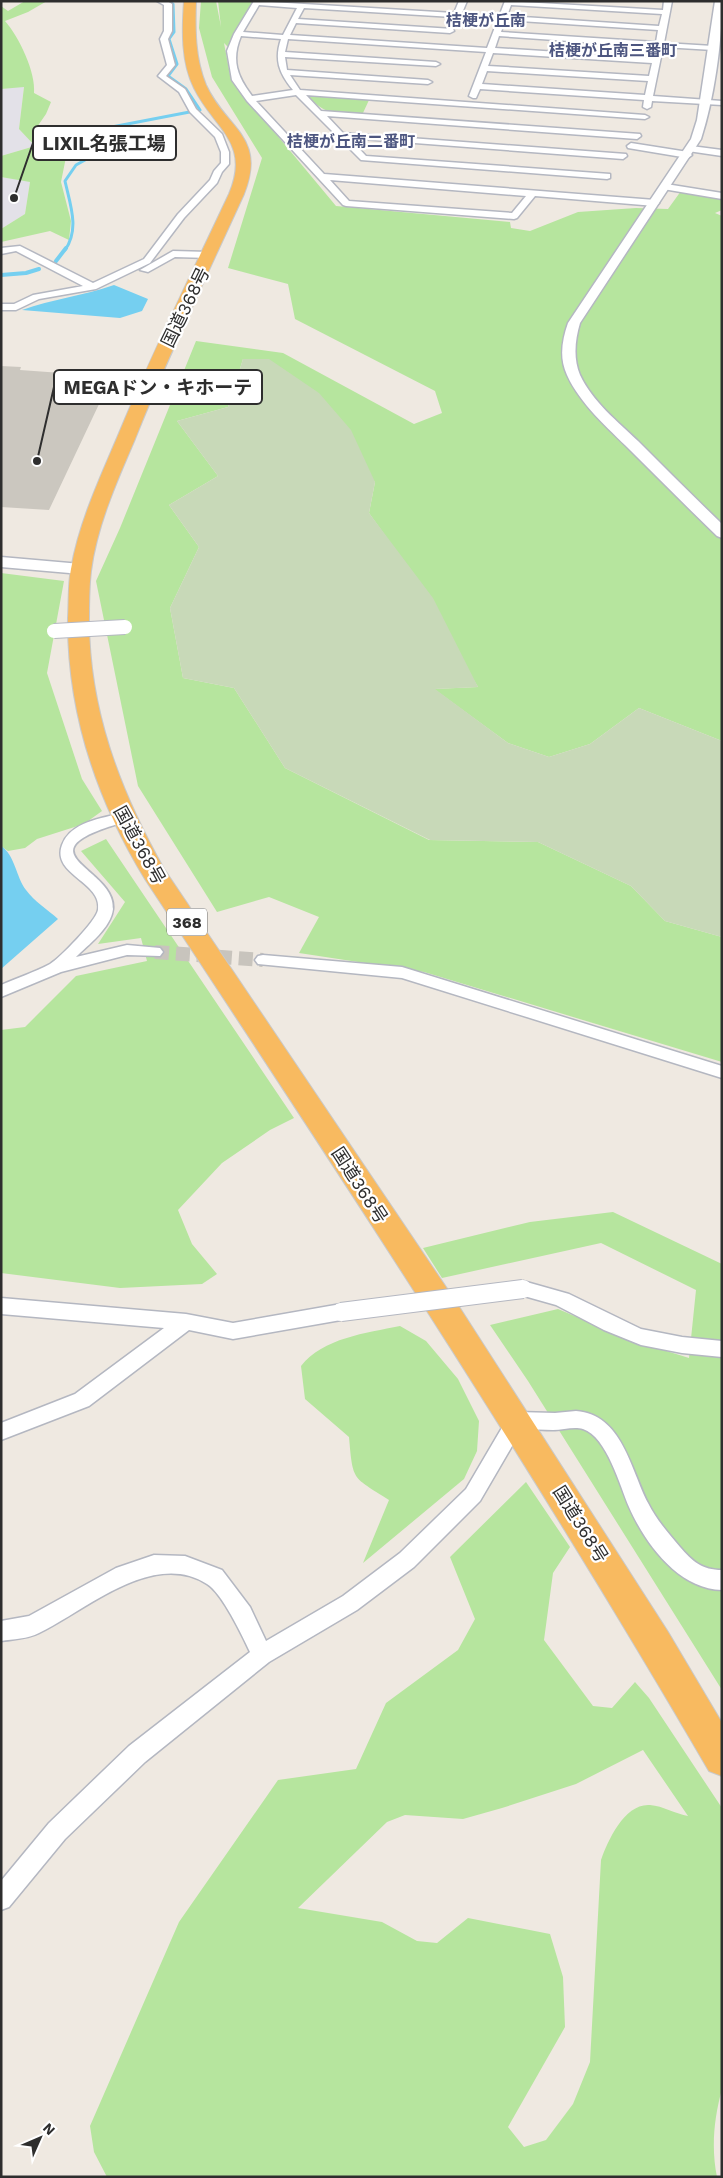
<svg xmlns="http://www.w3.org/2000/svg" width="723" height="2178" font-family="'Work Sans','Noto Sans JP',sans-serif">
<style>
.industrial{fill:#e3e1e8}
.green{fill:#b6e59e;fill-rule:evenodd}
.cemetery{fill:#c8d9b8}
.water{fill:#75cff0}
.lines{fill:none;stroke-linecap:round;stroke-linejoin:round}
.stream-far1{stroke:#75cff0;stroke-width:3}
.stream{stroke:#75cff0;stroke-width:4}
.building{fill:#cbc7bf}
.minor-tunnel{stroke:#c8c4bd;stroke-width:14;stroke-dasharray:14 7;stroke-linecap:butt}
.minor-casing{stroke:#b4b7c1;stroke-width:3}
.tertiary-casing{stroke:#b4b7c1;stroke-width:3}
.trunk-casing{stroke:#c9c9c9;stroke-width:2}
.minor{fill:#fff;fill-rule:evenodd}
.tertiary{fill:#fff;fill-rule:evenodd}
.trunk{fill:#f8ba60;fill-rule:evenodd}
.minor-bridge-far1-casing{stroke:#b4b7c1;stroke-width:16;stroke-linecap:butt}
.minor-bridge-casing{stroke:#b4b7c1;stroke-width:20;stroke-linecap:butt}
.minor-bridge-far1{stroke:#fff;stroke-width:14}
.minor-bridge{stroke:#fff;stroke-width:18}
.labels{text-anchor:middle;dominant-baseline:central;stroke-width:4.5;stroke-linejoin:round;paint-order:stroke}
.far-quarter-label{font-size:16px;font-weight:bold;fill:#4d5680;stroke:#fff}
.shield{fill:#fff;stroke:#6d6d6d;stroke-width:1}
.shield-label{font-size:16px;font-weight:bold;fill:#2e2e2e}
.street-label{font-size:18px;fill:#2e2e2e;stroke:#fff}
.leader{fill:none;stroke:#2e2e2e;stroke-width:2}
.callout-dot{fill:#2e2e2e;stroke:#fff;stroke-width:2}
.callout{fill:#fff;stroke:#2e2e2e;stroke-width:2}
.callout-label{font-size:19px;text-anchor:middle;font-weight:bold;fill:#2e2e2e}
</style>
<rect width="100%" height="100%" fill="#efe9e1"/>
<g class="industrial">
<path d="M24 86 19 129 35 146 1 156V89Z"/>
<path d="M1 177 30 181 25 214 1 229Z"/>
</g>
<g class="green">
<path d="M25 1H47L28 12 5 21C19 37 36 72 34 93L51 102 46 114 37 127 46 141 66 157 61 182 71 221 69 240 50 231 1 242V229L25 214 30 182 1 177V156L35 146 19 129 24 87 1 89V6L8 11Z"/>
<path d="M201 1H216L221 27 218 1H253L228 47 224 43 231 80 336 206 510 222 511 228 530 231 578 212 636 208 668 209 681 191 722 198V210L715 213 722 216V741L639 708 590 744 549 757 508 743 434 689 478 687 394 548 369 513 375 482 243 359 228 407 177 421 218 476 169 505 199 547 170 608 183 678 234 688 285 768 429 840 538 842 631 886 665 921 722 937V1062L424 972 299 953 319 917 269 897 217 912 138 786 96 581 120 528 196 341 283 353 414 424 442 413 435 391 295 319 288 284 228 268 262 158 212 77 199 28Z"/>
<path d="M313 95 367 98 369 100 363 113 359 114C332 112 328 116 307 96Z"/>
<path d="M1 573 64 581 47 673 82 779 102 811 84 824 37 839 25 848 8 851 1 846Z"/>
<path d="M106 839 294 1118 270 1130 222 1163 178 1210 192 1244 217 1274 202 1284 120 1288 1 1273V1030L25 1027 76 976 147 961 141 938 98 944 125 902 81 851Z"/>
<path d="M613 1212 722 1264V1690L528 1381 490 1325 558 1309 631 1340 689 1358 696 1290 601 1243 442 1278 423 1248 530 1222Z"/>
<path d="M400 1326 426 1341 458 1379 479 1421 477 1451 464 1479 363 1563 389 1500C352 1476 353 1482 349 1437L305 1399 301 1366C323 1338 366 1333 400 1326Z"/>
<path d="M526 1482 570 1547 553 1573 544 1640 593 1706 612 1708 635 1682 649 1698 722 1808V2089C714 2118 711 2148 717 2177H107L94 2152 90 2126 179 1922 278 1780 356 1769 386 1703 458 1650 475 1619 450 1557ZM643 1750 688 1816C676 1814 663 1806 650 1805 625 1803 608 1840 601 1860L590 2062 573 2104 546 2140 524 2147 508 2127 565 2027 563 1977 550 1934 468 1918 437 1943 417 1941 382 1922 298 1908 387 1822 405 1815 463 1819 502 1808 576 1784Z"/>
</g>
<path class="cemetery" d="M243 359H269L319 393 351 430 375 482 369 513 433 598 478 687 435 689 508 743 549 757 590 744 639 708 722 741V937L665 921 631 886 538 842 430 840 285 768 234 688 183 678 170 608 199 547 169 505 218 476 177 421 228 407Z"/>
<g class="water">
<path d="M114 285 148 299 142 311 120 318 22 310C52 299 83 296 114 285Z"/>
<path d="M1 846C15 855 16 877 26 890 34 901 48 910 58 919L1 969Z"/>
</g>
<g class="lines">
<path class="stream-far1" d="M65 250C80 229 70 204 65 181L76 165 85 160 65 136 200 110 186 89 168 76 177 64 169 39 174 32 173 4 167 1"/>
<g class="stream">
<path d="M56 261 66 248"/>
<path d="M1 275 26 273 39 269"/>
</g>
</g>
<path class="building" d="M1 366 21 367 20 370 103 376 94 394 102 395 100 402 49 510 1 507Z"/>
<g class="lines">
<path class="minor-tunnel" d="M155 952 263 960"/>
<g class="minor-casing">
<g id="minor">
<path d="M157 1H167L172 4V31L168 39 175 65 166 76 185 89 196 109 222 134 229 152V164L222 172 217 183 184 218 150 263 96 289 39 299 16 310H1V304H14L33 295 83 286 16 251 1 254V248L20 246 93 283 144 259 178 214 210 180 214 171 221 163V152L215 137 190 112 179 92 158 76 167 65 160 39 164 31V5Z"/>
<path d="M254 1 454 13 459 1H467L457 25 453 27 449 25 453 17 304 8 298 19 453 29 454 31 450 33 296 23 290 35 487 48 505 1 663 10 664 1H672L664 43 713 46 717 48 713 50 663 47 653 96 722 101V105L652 101 651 107 647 109 643 107 644 100 480 89 476 98H473L469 96 486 52 288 39 285 52 436 62 440 64 436 66 285 57 287 70 428 80 432 82 428 84 290 75 300 90 645 115 649 117 645 119 306 95 321 111 640 134 641 136 637 139 327 116 343 133 626 154 627 156 623 159 349 138 366 156 610 174V178L607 179 361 160 296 95 256 101 324 174 655 200 659 203 655 206 535 196 517 218 514 219 346 206 343 205 247 101 232 80 227 51 234 34ZM259 5 297 8 283 35 243 32ZM511 5 662 14 659 26 507 16ZM505 20 658 30 656 42 501 32ZM241 36 281 39C274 60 279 73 293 90L252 96C237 76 231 60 241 36ZM499 36 655 47 653 58 495 48ZM493 53 652 63 649 76 488 66ZM487 71 648 81 645 95 482 84ZM330 180 526 196 512 213 349 201Z"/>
<path d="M631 143 688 152 692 155 688 158 628 148 627 146Z"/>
<path d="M691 146 722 150V156L688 151V147Z"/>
<path d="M666 184 722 193V199L663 189 662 187Z"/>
<path d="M173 251 209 252 214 255 209 258 175 257 148 272 140 270Z"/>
<path d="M123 813 128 815 130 818 128 821C12 853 117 867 113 909 111 928 88 945 76 957L127 945 160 948 163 952 160 956 127 955 61 972 1 997V985C17 978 35 972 50 964 60 958 96 921 98 910 103 882 51 875 62 845 70 822 102 818 123 813Z"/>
<path d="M263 955 402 967 722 1066V1078L402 978 258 964 255 960 258 956Z"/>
<path d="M523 1281 569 1294 641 1329 682 1337 722 1341V1357L682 1353 641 1345 604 1330 556 1305 517 1294 514 1289 517 1284Z"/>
<path d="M1 1298 186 1314 233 1323 341 1304 347 1307 350 1312 347 1317 341 1320 233 1339 189 1330 89 1406 1 1440V1423L75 1394 164 1328 1 1314Z"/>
<path d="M576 1411C622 1414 631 1470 648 1503 656 1519 668 1533 680 1547 692 1561 702 1570 722 1570V1590C678 1589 645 1543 629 1507 620 1486 607 1437 583 1429 574 1426 563 1430 553 1430 543 1430 532 1429 522 1429L480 1501 414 1567 357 1610 269 1662 145 1762 65 1839 9 1907 1 1910V1881L49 1823 129 1746 250 1652C242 1635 222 1593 207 1584 153 1549 85 1611 39 1633 28 1639 13 1639 1 1641V1621L29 1616 116 1568 154 1555 185 1556 222 1570 250 1607 266 1641 343 1596 400 1553 466 1489 510 1414 517 1412 555 1413Z"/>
</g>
</g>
<g class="tertiary-casing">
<g id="tertiary">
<path d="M715 1H722C722 43 714 99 701 139L580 323C575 340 573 358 580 375 592 401 618 422 638 441 666 469 694 497 722 524V538L717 536C688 508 659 479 630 450 608 428 580 404 567 375 559 358 562 340 568 323L691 139 697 120Z"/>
<path d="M1 557 81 564 89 569 81 574 1 567Z"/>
</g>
</g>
<g class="trunk-casing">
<path id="trunk" d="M184 1H196C195 30 195 58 206 85 226 129 267 136 244 194 207 275 168 356 135 439 117 481 97 525 91 571 89 587 89 604 89 620 89 710 120 791 164 869L456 1302 668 1632 722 1723V1776L709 1771C532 1466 339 1173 145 879 97 800 67 712 68 618 69 602 68 585 71 569 79 523 99 480 117 438 151 355 191 275 229 194 251 142 215 130 194 88 181 62 182 30 184 1Z"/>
</g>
<use href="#minor" class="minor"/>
<use href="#tertiary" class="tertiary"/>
<use href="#trunk" class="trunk"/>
<g class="minor-bridge-far1-casing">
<path id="minor-bridge-far1" d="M54 631 125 627"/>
</g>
<g class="minor-bridge-casing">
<path id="minor-bridge" d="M341 1312 523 1289"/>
</g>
<use href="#minor-bridge-far1" class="minor-bridge-far1"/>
<use href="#minor-bridge" class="minor-bridge"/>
</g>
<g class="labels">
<g class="far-quarter-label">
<text x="486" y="20">桔梗が丘南</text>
<text x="613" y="50">桔梗が丘南三番町</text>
<text x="351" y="141">桔梗が丘南二番町</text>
</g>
<rect class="shield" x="167" y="908.5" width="40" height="27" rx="4"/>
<g class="shield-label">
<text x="187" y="922">368</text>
</g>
<g class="street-label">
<text transform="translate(185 307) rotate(-64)">国道368号</text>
<text transform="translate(140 845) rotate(61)">国道368号</text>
<text transform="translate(360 1185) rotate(57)">国道368号</text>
<text transform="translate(581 1524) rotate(58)">国道368号</text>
</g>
</g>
<path class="leader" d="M14 198L33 143M37 461L54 387"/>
<g class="callout-dot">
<circle cx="14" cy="198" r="5"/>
<circle cx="37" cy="461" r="5"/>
</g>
<g class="callout">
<rect x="33" y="126" width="143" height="34" rx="5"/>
<rect x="54" y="370" width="208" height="34" rx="5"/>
</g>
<g class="callout-label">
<text x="104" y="150">LIXIL名張工場</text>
<text x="158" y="394">MEGAドン・キホーテ</text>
</g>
<rect width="723" height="2178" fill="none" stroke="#2e2e2e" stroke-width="5"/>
<g transform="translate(40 2138) rotate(45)" stroke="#ffffff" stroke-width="4" paint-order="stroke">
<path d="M0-4L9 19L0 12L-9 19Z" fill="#2e2e2e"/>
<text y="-8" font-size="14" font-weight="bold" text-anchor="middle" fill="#2e2e2e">N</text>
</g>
</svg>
